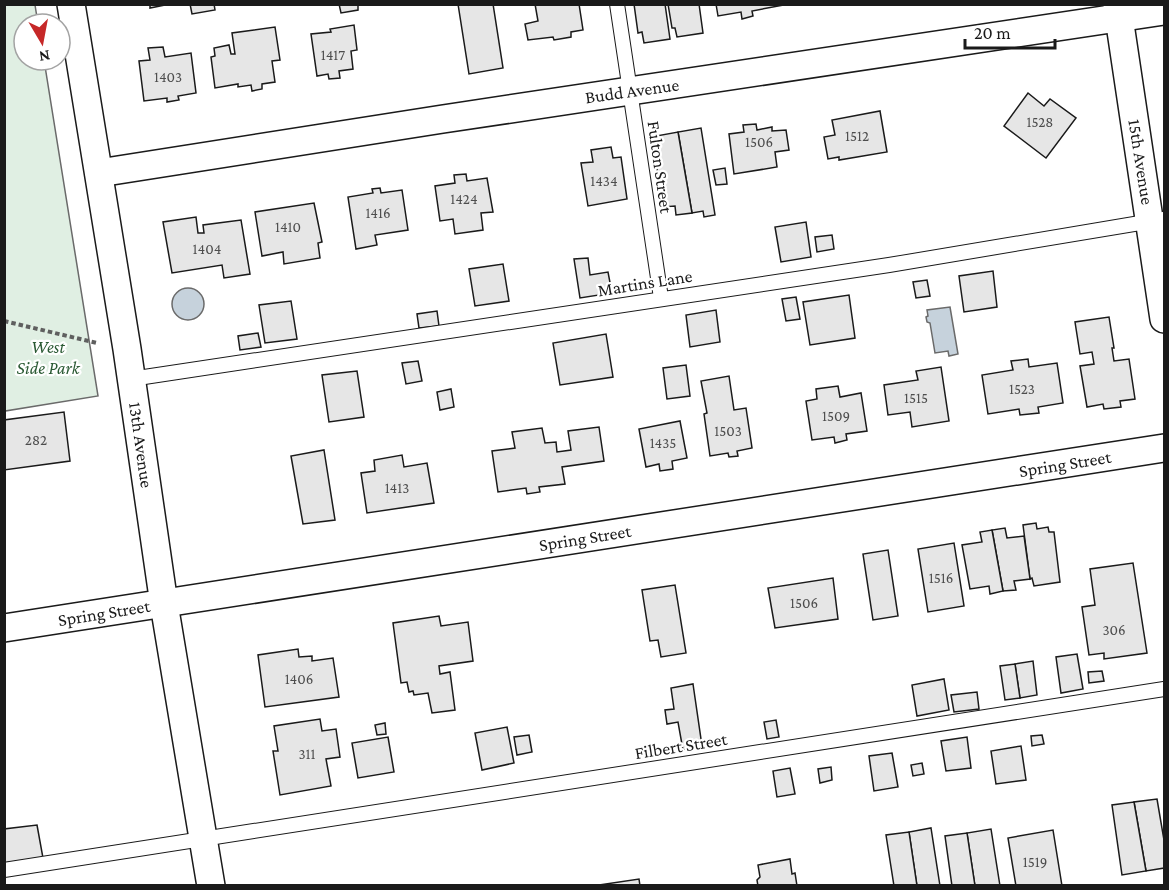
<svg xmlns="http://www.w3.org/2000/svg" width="1169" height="890" font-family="'Crimson Pro',serif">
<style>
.green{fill:#e0efe3;stroke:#6a6a6a;stroke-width:1.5}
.water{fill:#c6d2dc;stroke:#6a6a6a;stroke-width:1.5}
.building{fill:#e6e6e6;stroke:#1a1a1a;stroke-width:1.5}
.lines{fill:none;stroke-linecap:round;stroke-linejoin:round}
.lane-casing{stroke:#1a1a1a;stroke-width:16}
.street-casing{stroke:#1a1a1a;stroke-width:30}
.path{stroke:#5f5f5f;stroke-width:4;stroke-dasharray:4.5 3;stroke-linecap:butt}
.lane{stroke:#fff;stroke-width:14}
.street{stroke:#fff;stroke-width:27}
.labels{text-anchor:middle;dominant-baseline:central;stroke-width:4.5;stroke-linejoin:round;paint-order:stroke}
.number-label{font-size:15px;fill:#4d4d4d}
.street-label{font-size:18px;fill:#1a1a1a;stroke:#fff}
.park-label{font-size:18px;font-style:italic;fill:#2b5a34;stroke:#fff}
</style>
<rect width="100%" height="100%" fill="#fff"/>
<path class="green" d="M5 4 35 5 38 24H24V60H44L98 396 5 411Z"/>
<g class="water">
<circle cx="188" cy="304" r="16"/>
<path d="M950 307 958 354 949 356 948 351 935 353 930 323 927 322 926 317 928 316 927 310Z"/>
</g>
<g class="building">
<path d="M150 4H170L150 8Z"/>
<path d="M190 4H214L215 10 192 14Z"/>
<path d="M339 4H358V10L341 13Z"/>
<path d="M458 4H493L503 68 469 74Z"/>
<path d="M535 4H579L583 30 571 32V37L554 40 553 37 528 40 525 24 538 21Z"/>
<path d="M634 4H665L670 39 644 43 642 32 638 33Z"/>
<path d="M668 4H699L703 33 677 37 675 28H672Z"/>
<path d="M716 4H789L752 11 753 16 742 19 741 12 718 16Z"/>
<path d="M354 25 357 50 351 51 353 69 339 71 340 78 329 79 328 74 317 76 311 34 331 32 330 29Z"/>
<path d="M275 27 280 60 272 61 275 82 262 84V89L252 91 251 85 238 87V84L215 88 211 57 215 56 214 48 229 45 231 54H235L232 33Z"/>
<path d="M163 47 165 57 191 53 196 93 178 96 179 100 167 102V98L144 101 139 61 150 60 148 48Z"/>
<path d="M1028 93 1044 106 1050 99 1076 118 1046 158 1004 126Z"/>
<path d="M880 111 887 152 839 160V157L828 159 824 137 835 135 832 120Z"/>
<path d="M756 124 757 130 772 127V131L786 130 789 150 775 152 777 167 734 174 729 134 744 132 743 125Z"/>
<path d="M701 128 715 215 704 217 703 211 692 213 678 132Z"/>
<path d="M678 132 692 213 676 215 675 206 663 207 653 144H657L656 136Z"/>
<path d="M611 147 613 158 621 157 627 199 588 206 581 163 593 162 591 150Z"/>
<path d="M725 168 727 184 716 185 713 170Z"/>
<path d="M466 174 467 181 487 178 493 212 481 213 483 230 455 234 453 219 440 221 435 186 455 183 454 175Z"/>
<path d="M380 188 381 193 402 190 408 230 375 235 377 245 356 249 348 197 373 193 372 189Z"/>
<path d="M314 203 322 242 318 243 320 258 284 264 283 252 262 256 255 212Z"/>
<path d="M196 217 198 233H204L203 225 241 220 250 274 224 278 222 265 172 273 163 222Z"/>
<path d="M806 222 811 257 781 262 775 227Z"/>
<path d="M832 235 834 249 817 252 815 237Z"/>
<path d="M588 258 590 275 608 272 612 293 580 298 574 259Z"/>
<path d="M503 264 509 301 475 306 469 269Z"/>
<path d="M993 271 997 307 964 312 959 276Z"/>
<path d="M927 280 930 296 916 298 913 282Z"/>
<path d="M849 295 855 338 810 345 803 302Z"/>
<path d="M796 297 800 319 786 321 782 299Z"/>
<path d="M291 301 297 339 265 343 259 305Z"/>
<path d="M716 310 720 342 690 347 686 315Z"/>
<path d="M437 311 439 326 419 328 417 314Z"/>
<path d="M1109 317 1114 348H1112L1114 361 1129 359 1135 399 1120 401 1121 407 1104 409 1103 404 1087 407 1080 366 1094 364 1092 352 1080 354 1075 322Z"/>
<path d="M258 333 261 347 240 350 238 336Z"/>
<path d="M606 334 613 377 560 385 553 343Z"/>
<path d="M1028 359 1029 367 1057 363 1063 403 1038 407 1039 413 1020 415 1019 409 988 414 982 375 1013 370 1011 361Z"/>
<path d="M418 361 422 381 406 384 402 363Z"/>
<path d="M686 365 690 396 667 399 663 368Z"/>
<path d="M941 367 949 421 912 427 910 412 888 415 884 385 918 380 916 371Z"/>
<path d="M357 371 364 417 329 422 322 375Z"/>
<path d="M729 376 734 410 746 408 752 448 737 451 738 456 729 457 728 453 710 456 704 414 707 413 701 381Z"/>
<path d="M838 386 840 397 861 393 867 431 846 434 847 440 835 443 834 437 812 440 806 401 817 399 816 389Z"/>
<path d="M451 389 454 407 440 410 437 392Z"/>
<path d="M64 412 70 461 4 470V420Z"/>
<path d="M680 421 687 458 672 461 673 469 660 471 659 464 646 467 639 429Z"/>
<path d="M599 427 604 461 562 467 565 484 539 487 540 492 527 494 526 488 498 492 492 451 515 448 512 432 542 428 545 443 556 442 557 452 571 450 568 431Z"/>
<path d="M324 450 335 520 303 524 291 456Z"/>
<path d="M402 455 404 467 427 463 434 503 367 513 361 473 375 471 374 460Z"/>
<path d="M1036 523 1037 529 1048 527 1049 532H1054L1060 582 1034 586 1032 578 1030 579 1023 525Z"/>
<path d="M1005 528 1007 538 1024 536 1030 579 1014 581 1016 590 1003 591 992 530Z"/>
<path d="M992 530 1003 591 990 594 989 586 970 589 962 545 982 542 980 532Z"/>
<path d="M954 543 964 606 928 612 918 549Z"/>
<path d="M888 550 898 616 873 620 863 554Z"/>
<path d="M1133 563 1147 653 1104 659V653L1089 655 1082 607 1095 605 1090 569Z"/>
<path d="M833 578 838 619 775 628 768 588Z"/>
<path d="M675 585 686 653 661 657 658 640 650 641 642 590Z"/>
<path d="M439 616 441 626 468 622 473 661 439 666 440 674 450 672 455 710 432 713 428 693 414 695 413 691 409 692 407 682 401 683 393 623Z"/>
<path d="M298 649 299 657 312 656V661L333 658 339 697 265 707 258 655Z"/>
<path d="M1077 654 1083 689 1061 693 1056 657Z"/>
<path d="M1033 661 1037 695 1020 698 1015 664Z"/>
<path d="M1015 664 1020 698 1005 700 1000 666Z"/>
<path d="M1102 671 1104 681 1089 683 1088 672Z"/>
<path d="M944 679 949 710 917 716 912 685Z"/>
<path d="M693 684 702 746 683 750 678 722 667 724 665 710 674 709 671 688Z"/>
<path d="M977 692 979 709 954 712 951 695Z"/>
<path d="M320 719 322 731 336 729 340 757 326 759 331 786 280 795 273 751H278L274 726Z"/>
<path d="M776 720 779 737 767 739 764 722Z"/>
<path d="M385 723 386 734 377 735 375 725Z"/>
<path d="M507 727 514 763 482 770 475 733Z"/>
<path d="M529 735 532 752 517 755 514 737Z"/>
<path d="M1042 735 1044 744 1032 746 1031 736Z"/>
<path d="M388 737 394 772 358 778 352 743Z"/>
<path d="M967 737 971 768 946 771 941 741Z"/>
<path d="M1021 746 1026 780 996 784 991 751Z"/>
<path d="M892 753 898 787 874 791 869 756Z"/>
<path d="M922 763 924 774 913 776 911 765Z"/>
<path d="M831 767 832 780 820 783 818 769Z"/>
<path d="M790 768 795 794 777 797 773 771Z"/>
<path d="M1157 799 1164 840V868L1146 871 1134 802Z"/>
<path d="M1134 802 1146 871 1122 875 1112 805Z"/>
<path d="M37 825 43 858 4 863V829Z"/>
<path d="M931 828 940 886H917L909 832Z"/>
<path d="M991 829 1000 886H975L967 833Z"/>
<path d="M1053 830 1062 886H1016L1008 838Z"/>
<path d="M909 832 917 886H894L886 835Z"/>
<path d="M967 833 975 886H952L945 836Z"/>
<path d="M790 859 792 874 795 873 797 886H758L757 880 760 877 758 865Z"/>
<path d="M639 879 640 886 599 885Z"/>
</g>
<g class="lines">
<g class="lane-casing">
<g id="lane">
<path d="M617 4 661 298"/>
<path d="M131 379 889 265 1164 219"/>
<path d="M4 870 1164 689"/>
</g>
</g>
<g class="street-casing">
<g id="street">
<path d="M71 4 127 349 164 604 211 886"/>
<path d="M1117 4 1164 319"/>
<path d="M99 173 443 119 1164 11"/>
<path d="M4 628 1164 448"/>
</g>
</g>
<path class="path" d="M4 321 97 343"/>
<use href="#lane" class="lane"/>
<use href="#street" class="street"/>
</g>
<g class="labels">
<g class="number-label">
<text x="333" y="55">1417</text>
<text x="168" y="77">1403</text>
<text x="1040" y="122">1528</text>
<text x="857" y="136">1512</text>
<text x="759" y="142">1506</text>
<text x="604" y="181">1434</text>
<text x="464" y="199">1424</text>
<text x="378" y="213">1416</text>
<text x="288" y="227">1410</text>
<text x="207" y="249">1404</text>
<text x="1022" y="389">1523</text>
<text x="916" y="398">1515</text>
<text x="836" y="416">1509</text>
<text x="728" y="431">1503</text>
<text x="36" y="440">282</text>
<text x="663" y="443">1435</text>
<text x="397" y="488">1413</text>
<text x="941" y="578">1516</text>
<text x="804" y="603">1506</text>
<text x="1114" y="630">306</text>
<text x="299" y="679">1406</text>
<text x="307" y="754">311</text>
<text x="1035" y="862">1519</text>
</g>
<g class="street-label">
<text transform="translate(632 91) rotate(-8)">Budd Avenue</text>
<text transform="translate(1141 162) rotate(81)">15th Avenue</text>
<text transform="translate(660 167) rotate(82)">Fulton Street</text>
<text transform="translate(645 283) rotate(-9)">Martins Lane</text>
<text transform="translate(141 445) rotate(82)">13th Avenue</text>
<text transform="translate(1065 464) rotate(-9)">Spring Street</text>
<text transform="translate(585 538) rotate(-9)">Spring Street</text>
<text transform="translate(104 613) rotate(-9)">Spring Street</text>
<text transform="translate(681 746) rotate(-9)">Filbert Street</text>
</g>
<g class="park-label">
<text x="48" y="347">West<tspan x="48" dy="21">Side Park</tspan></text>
</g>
</g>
<rect width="1169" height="890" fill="none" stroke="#1a1a1a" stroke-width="12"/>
<g transform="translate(42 42) rotate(170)"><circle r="28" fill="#ffffff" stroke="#a3a3a3" stroke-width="1.5"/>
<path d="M0-4.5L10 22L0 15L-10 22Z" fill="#c62828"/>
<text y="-9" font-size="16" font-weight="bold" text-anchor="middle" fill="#1a1a1a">N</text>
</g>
<path d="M965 39v9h90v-9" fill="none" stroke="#1a1a1a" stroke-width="3"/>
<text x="974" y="39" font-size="18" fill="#1a1a1a" stroke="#ffffff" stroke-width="4.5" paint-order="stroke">20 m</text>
</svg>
